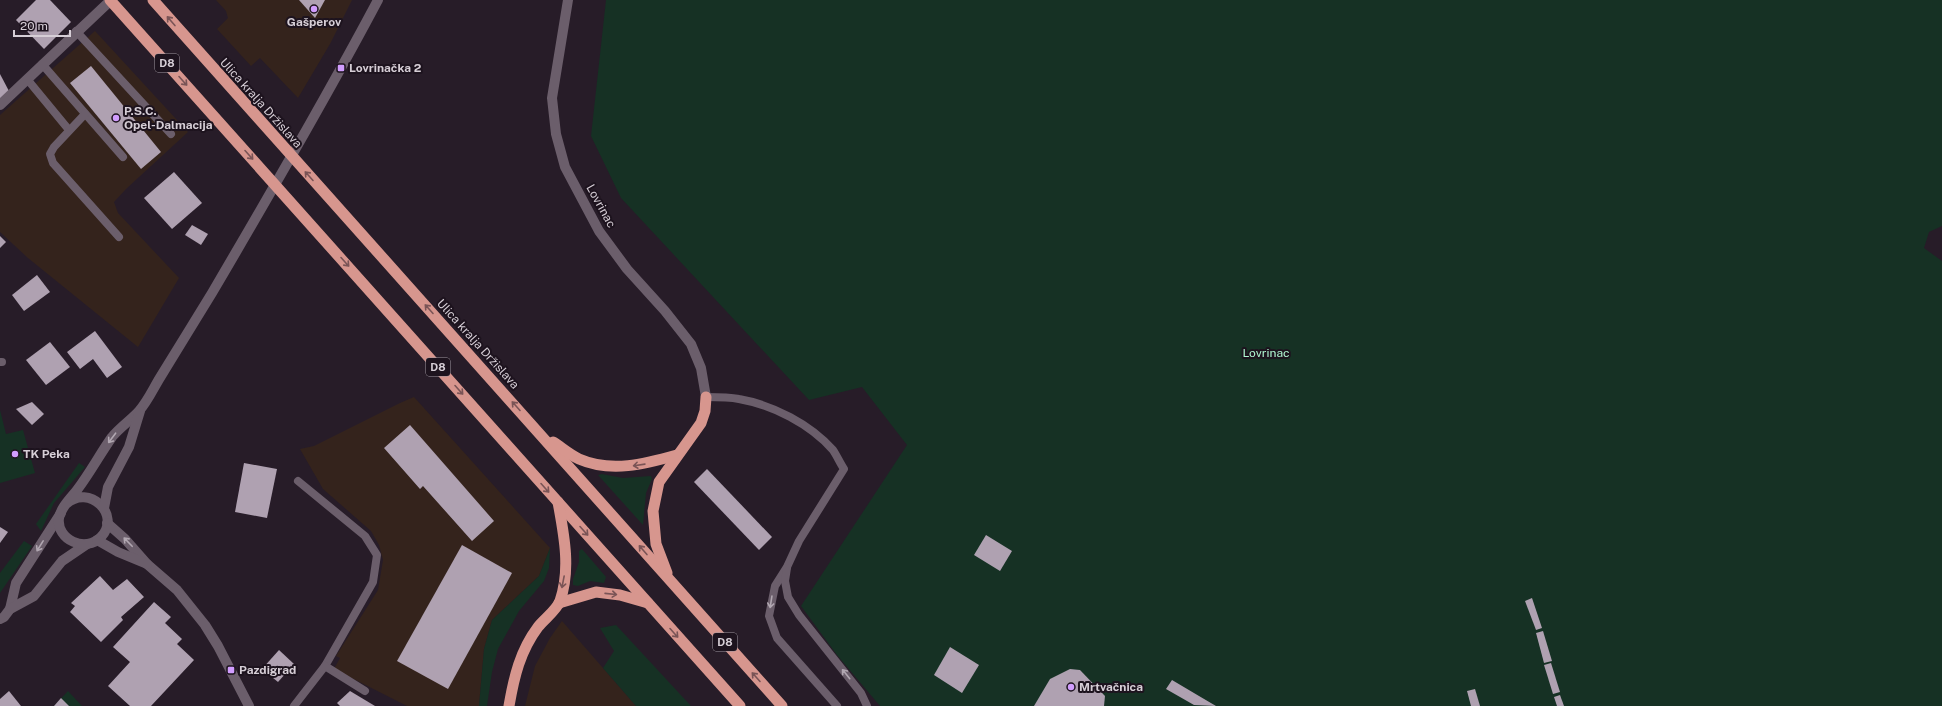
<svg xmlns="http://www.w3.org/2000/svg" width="1942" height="706" font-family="'Public Sans',sans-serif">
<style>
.commercial{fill:#34231c}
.green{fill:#163124}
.building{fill:#afa1b1}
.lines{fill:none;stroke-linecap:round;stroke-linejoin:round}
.service{stroke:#6b5e6b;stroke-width:8}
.minor{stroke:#6b5e6b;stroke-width:10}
.tertiary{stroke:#6b5e6b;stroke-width:10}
.trunk{stroke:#d7968e;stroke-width:11}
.oneway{stroke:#7a5456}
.oneway2{stroke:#b1a7b1}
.poi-dot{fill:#d19dfe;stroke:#1d131e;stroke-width:1.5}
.labels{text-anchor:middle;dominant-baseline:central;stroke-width:4;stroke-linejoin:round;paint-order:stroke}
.shield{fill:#1d131e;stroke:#9e969f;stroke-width:1}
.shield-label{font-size:11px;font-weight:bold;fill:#d6ced6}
.poi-label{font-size:12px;font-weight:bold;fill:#d6ced6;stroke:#1d131e;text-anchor:start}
.street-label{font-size:12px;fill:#d6ced6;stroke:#1d131e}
.park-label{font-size:12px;fill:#aff7d1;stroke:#1d131e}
</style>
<rect width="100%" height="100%" fill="#271c28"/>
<g class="commercial">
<path d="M216 0H352L330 44 298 98 260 58 251 66 217 29 228 18 226 11Z"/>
<path d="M95 31 188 132 126 189 114 202 118 213 179 278 138 347 28 258 0 232V115Z"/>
<path d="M414 397 550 548 539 576 492 620 484 649 479 706H407L334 669 340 658 336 656 378 590 383 560 379 545 371 531 323 489 300 449 314 446 400 403Z"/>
<path d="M562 621 636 706H525L535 666 550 638Z"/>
</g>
<g class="green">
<path d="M606 0H1942V226L1929 232 1924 248 1942 261V706H880L837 655 801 606 907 445 862 387 809 400 621 198 591 136Z"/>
<path d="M0 410 6 434 23 430 35 473 0 483Z"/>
<path d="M79 463 85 467 54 503 41 531 36 524Z"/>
<path d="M602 474 623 478 651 476 652 479 646 493 643 525 598 475Z"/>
<path d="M24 541 32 546 0 593V573Z"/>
<path d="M550 548 549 568 544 581 519 611 498 649 492 672 487 706H479L484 649 492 620 539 576Z"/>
<path d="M582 549 606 577 604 583 590 581 578 586 573 585V579L579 562V551Z"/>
<path d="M616 625 691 706H636L603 668 614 651 600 628Z"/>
<path d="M68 691 82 706H54Z"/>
</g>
<g class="building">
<path d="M36 0H50L71 22 44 49 16 20Z"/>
<path d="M299 0H325L315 18Z"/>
<path d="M91 66 161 152 141 169 70 83Z"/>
<path d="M0 74 10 93 0 99Z"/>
<path d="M174 172 202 203 172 229 144 198Z"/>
<path d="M192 225 208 234 201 245 185 235Z"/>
<path d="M0 236 6 242 0 248Z"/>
<path d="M37 275 50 292 24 311 12 295Z"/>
<path d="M95 331 122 367 107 378 93 359 80 369 67 352Z"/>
<path d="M50 342 70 367 46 385 26 360Z"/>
<path d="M32 402 44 414 32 425 16 409Z"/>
<path d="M410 425 494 521 472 541 423 486 420 489 384 448Z"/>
<path d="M244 463 277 469 267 518 235 512Z"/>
<path d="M707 469 772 537 759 550 694 482Z"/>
<path d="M0 527 8 532 0 543Z"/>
<path d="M986 535 1012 551 1000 571 974 555Z"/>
<path d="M462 545 512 573 448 689 397 661Z"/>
<path d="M100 576 113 590 127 579 144 597 121 617 123 620 101 642 70 612 75 606 71 603Z"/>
<path d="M1532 598 1542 628 1536 630 1525 601Z"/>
<path d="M154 602 171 617 165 623 182 639 177 644 194 660 151 706H130L108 686 130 662 113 647Z"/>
<path d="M1543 631 1552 661 1544 663 1536 633Z"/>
<path d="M950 647 979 665 962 693 934 675Z"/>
<path d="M279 650 294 664 278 682 262 669Z"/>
<path d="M1551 663 1560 692 1553 694 1544 665Z"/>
<path d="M1070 669 1080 670 1105 696 1104 706H1034L1050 679Z"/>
<path d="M1172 680 1199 696 1216 706 1194 705 1166 689Z"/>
<path d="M1475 689 1480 706H1471L1467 691Z"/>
<path d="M9 691 21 706H0V699Z"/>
<path d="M350 691 375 706H340L337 703Z"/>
<path d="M1560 695 1564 706H1557L1554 697Z"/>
<path d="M61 698 69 706H54Z"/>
</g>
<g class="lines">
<g class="service">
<path d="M76 31 171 134"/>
<path d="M42 64 123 157"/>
<path d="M27 79 69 130"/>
<path d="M85 114 54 147 50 154 53 163 119 237"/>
<path d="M0 362H2"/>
<path d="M706 397C717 397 729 397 739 399 773 405 810 424 833 450 837 456 840 463 844 469L799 541 787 567 775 586 769 616 777 638 837 706"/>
<path d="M298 481 365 536 377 555 373 582 325 666 365 691"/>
<path d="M787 568 785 581 788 597 799 615 861 693 867 706"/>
<path d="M294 706 325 666"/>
</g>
<g class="minor">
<path d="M0 105 111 0"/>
<path d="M10 609 16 583 61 513"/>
<path d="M0 619 4 617 10 609 34 596 62 561 87 544"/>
</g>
<g class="tertiary">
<path d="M568 0 552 98 556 134 565 167 599 231 627 269 665 311 691 344 701 368 706 397"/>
<path d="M66 504C89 483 122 515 101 537 86 553 56 540 59 518 61 507 71 498 77 490 90 473 100 454 112 437 120 427 131 420 139 411 148 401 154 387 161 376 178 348 195 321 212 293 269 196 325 100 378 0"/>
<path d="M104 508 108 487 129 447 140 411"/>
<path d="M107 523 125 539 147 564 177 590 205 625 218 646 249 706"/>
<path d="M97 540 118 552 147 564"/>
</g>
<g class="trunk">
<path d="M110 0 740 706"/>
<path d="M153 0 782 706"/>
<path d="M553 442C561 447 570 455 579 459 611 473 645 464 677 455"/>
<path d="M667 573 656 544 653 511 659 482 701 423 705 411 706 397"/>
<path d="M559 603 596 592 620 595 648 603"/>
<path d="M509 706C514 677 520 651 538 627 544 619 556 611 560 601 571 569 564 535 558 502"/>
</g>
</g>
<defs><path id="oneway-shaft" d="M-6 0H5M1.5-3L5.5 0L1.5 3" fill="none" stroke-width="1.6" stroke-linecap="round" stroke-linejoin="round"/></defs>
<g class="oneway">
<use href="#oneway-shaft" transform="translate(171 21) rotate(-131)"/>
<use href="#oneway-shaft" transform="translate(183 81) rotate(48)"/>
<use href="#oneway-shaft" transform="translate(249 155) rotate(48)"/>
<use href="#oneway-shaft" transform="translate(309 176) rotate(-132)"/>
<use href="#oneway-shaft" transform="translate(345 262) rotate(48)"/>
<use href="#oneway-shaft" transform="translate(429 309) rotate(-132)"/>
<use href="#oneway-shaft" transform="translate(459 390) rotate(48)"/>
<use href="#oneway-shaft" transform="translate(516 406) rotate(-132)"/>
<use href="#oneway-shaft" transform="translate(639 465) rotate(172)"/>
<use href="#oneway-shaft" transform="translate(545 488) rotate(48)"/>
<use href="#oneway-shaft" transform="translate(584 531) rotate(48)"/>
<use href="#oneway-shaft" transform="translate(643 550) rotate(-131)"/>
<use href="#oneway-shaft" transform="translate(563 582) rotate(101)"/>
<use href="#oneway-shaft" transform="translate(611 594) rotate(6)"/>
<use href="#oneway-shaft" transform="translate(674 633) rotate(48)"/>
<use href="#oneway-shaft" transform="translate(756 677) rotate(-132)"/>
</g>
<g class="oneway2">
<use href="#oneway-shaft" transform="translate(112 438) rotate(127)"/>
<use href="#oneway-shaft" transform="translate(128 542) rotate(-134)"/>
<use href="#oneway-shaft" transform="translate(40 546) rotate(122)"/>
<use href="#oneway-shaft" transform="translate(771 602) rotate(99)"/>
<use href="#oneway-shaft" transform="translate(846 674) rotate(-129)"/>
</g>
<g class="poi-dot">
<circle cx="314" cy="9" r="4"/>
<rect x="337" y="64" width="8" height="8" rx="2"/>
<circle cx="116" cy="118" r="4"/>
<circle cx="15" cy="454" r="4"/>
<rect x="227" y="666" width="8" height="8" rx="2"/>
<circle cx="1071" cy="687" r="4"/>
</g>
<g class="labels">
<g class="shield">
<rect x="155" y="54" width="24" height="18" rx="3"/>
<rect x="426" y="358" width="24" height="18" rx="3"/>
<rect x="713" y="633" width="24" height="18" rx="3"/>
</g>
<g class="shield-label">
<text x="167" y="63">D8</text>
<text x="438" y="367">D8</text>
<text x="725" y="642">D8</text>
</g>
<g class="poi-label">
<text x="314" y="22" text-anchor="middle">Gašperov</text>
<text x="349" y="68">Lovrinačka 2</text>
<text x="124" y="111">P.S.C.<tspan x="124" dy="14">Opel-Dalmacija</tspan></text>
<text x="23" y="454">TK Peka</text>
<text x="239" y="670">Pazdigrad</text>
<text x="1079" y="687">Mrtvačnica</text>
</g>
<g class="street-label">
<text transform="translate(261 103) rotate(48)">Ulica kralja Držislava</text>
<text transform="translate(601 206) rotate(61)">Lovrinac</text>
<text transform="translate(478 344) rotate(48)">Ulica kralja Držislava</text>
</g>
<g class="park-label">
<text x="1266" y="353">Lovrinac</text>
</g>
</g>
<path d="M14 30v6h56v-6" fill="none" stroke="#d6ced6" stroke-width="2"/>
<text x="20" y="30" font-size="12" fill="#d6ced6" stroke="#1d131e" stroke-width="3" paint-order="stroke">20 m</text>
</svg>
